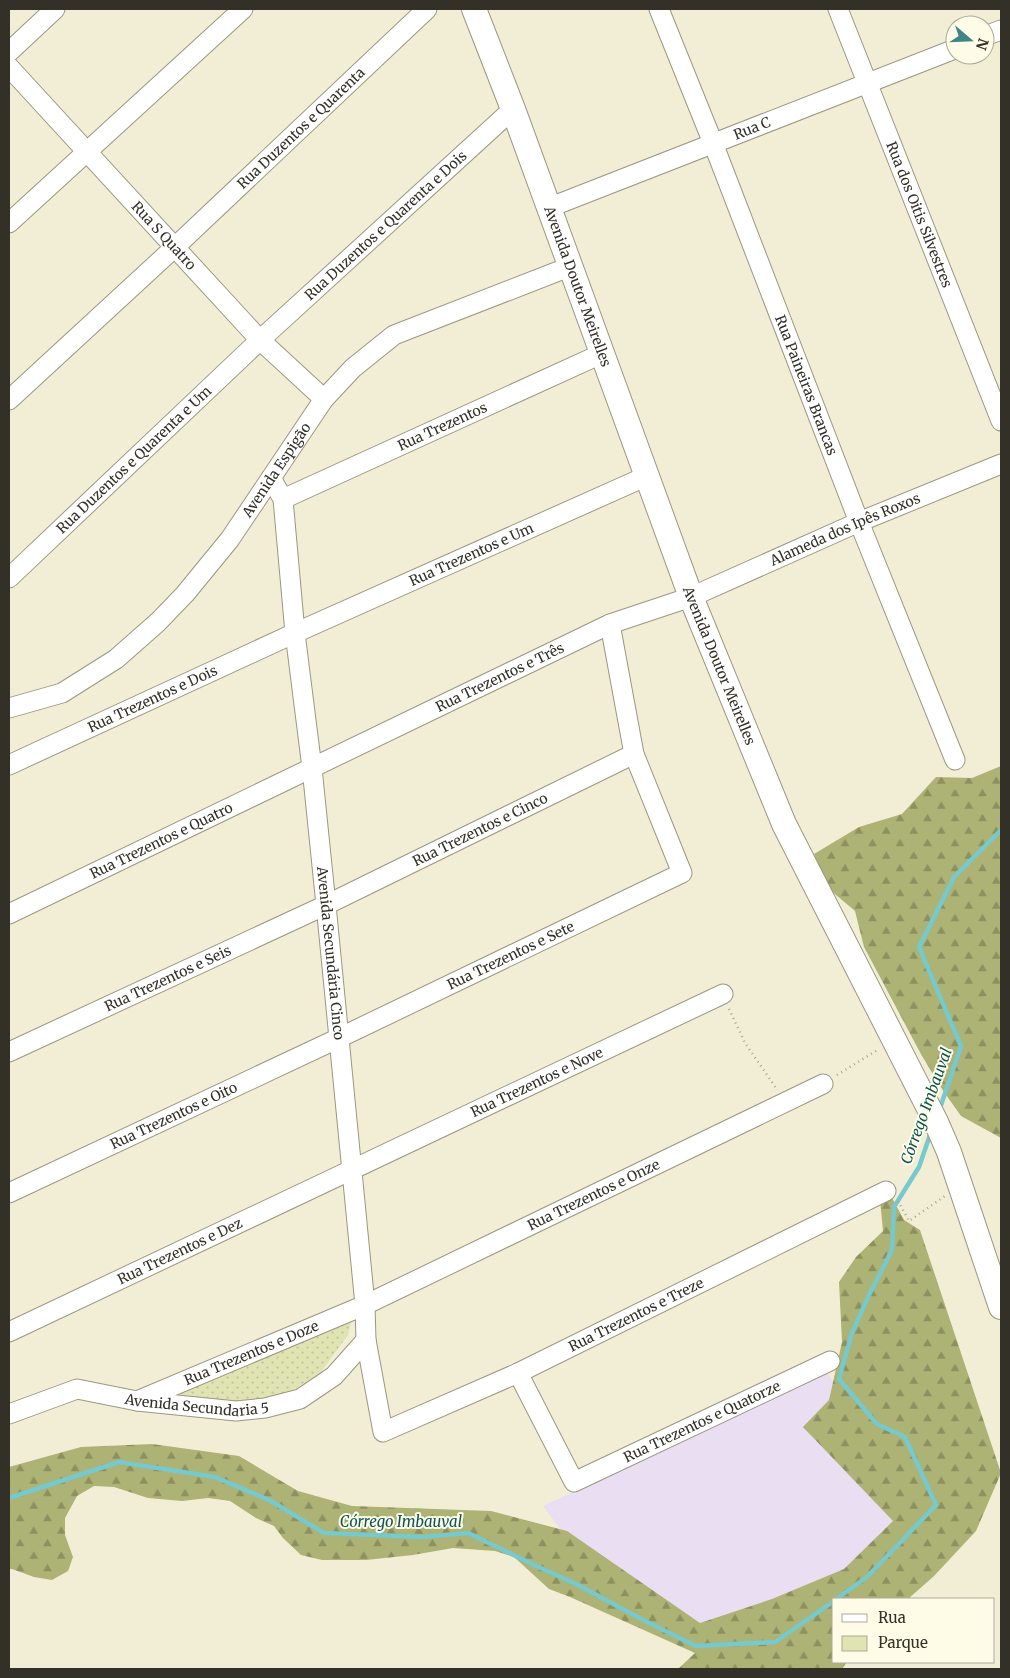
<svg xmlns="http://www.w3.org/2000/svg" width="1010" height="1678" font-family="Merriweather,serif">
<style>
.education{fill:#eadef3}
.green{fill:url(#green-dots)}
.forest{fill:url(#forest-firs)}
.lines{fill:none;stroke-linecap:round;stroke-linejoin:round}
.stream{stroke:#76c9cc;stroke-width:4.5}
.minor-casing{stroke:#9b9780;stroke-width:21}
.major-casing{stroke:#9b9780;stroke-width:26}
.path{stroke:#a8a592;stroke-width:2.5;stroke-dasharray:1 4;stroke-linecap:butt}
.minor{stroke:#fff;stroke-width:19}
.major{stroke:#fff;stroke-width:24}
.labels{text-anchor:middle;dominant-baseline:central;stroke-width:4;stroke-linejoin:round;paint-order:stroke}
.street-label{font-size:14px;fill:#323027;stroke:#fefbe7}
.water-label{font-size:15px;font-style:italic;fill:#095558;stroke:#fefbe7}
</style>
<defs>
<pattern id="green-dots" width="8" height="8" patternUnits="userSpaceOnUse" patternTransform="scale(1.25)"><rect width="8" height="8" fill="#e0e4b2"/><path d="M2 2h.1M6 6h.1" fill="none" stroke="#c1c499" stroke-width="1.8" stroke-linecap="round"/></pattern>
<pattern id="forest-firs" width="22" height="20" patternUnits="userSpaceOnUse" patternTransform="scale(1.25)"><rect width="22" height="20" fill="#adb275"/><path d="M5 1l3.5 6h-7zM16 11l3.5 6h-7z" fill="#8d9160"/></pattern>
</defs>
<rect width="100%" height="100%" fill="#f2eed6"/>
<path class="education" d="M827 1372 919 1511 853 1578 693 1628 572 1545 543 1506Z"/>
<path class="green" d="M353 1315 348 1335 321 1372 287 1394 245 1402 165 1395Z"/>
<g class="forest">
<path d="M1001 766V1138L961 1116 944 1092 922 1056 864 947 855 911 829 889 814 854 859 827 902 814 936 777 972 778Z"/>
<path d="M891 1196 904 1220 920 1230 1001 1473 976 1531 934 1576 908 1599H834V1662H847L842 1669H678L695 1653 570 1597 549 1589 514 1557 495 1551 453 1548 413 1555 366 1560H322L301 1555 283 1538 274 1526 256 1518 230 1501 208 1498 182 1501 148 1498 114 1487 94 1486 77 1496 65 1518V1535L73 1557 68 1571 52 1580 34 1577 12 1569H9V1467L81 1447 152 1444 239 1456 298 1491 352 1506 491 1511 567 1531 700 1623 772 1599 844 1569 893 1521 803 1427 829 1400 842 1342 839 1282 856 1257 883 1231 880 1200Z"/>
</g>
<g class="lines">
<g class="stream">
<path d="M939 1111 961 1046 919 947 954 877 1001 830"/>
<path d="M9 1498 119 1462 215 1477 271 1501 324 1533 423 1537 468 1533 530 1563 578 1585 647 1622 696 1646 775 1642 834 1601"/>
<path d="M836 1599 867 1577 936 1505 905 1437 877 1424 839 1379 852 1333 868 1297 892 1250 894 1207 919 1167 931 1132"/>
</g>
<g class="minor-casing">
<g id="minor">
<path id="s1" d="M659 9 713 143 859 522 955 760"/>
<path id="s2" d="M838 9 1001 421"/>
<path d="M985 36 1001 30"/>
<path d="M9 52 55 9"/>
<path id="s3" d="M9 67 260 340 324 399"/>
<path id="s4" d="M548 208 955 49"/>
<path d="M9 223 243 9"/>
<path id="s5" d="M9 400 175 247 427 9"/>
<path id="s6" d="M271 478 283 499 295 633 312 768 326 905 365 1305 366 1340 383 1432 518 1373 886 1191"/>
<path id="s7" d="M283 499 601 354"/>
<path id="s8" d="M9 578 260 340 513 109"/>
<path id="s9" d="M9 708 62 693 116 659 158 622 185 594 230 539 324 399 353 368 394 335 569 267"/>
<path id="s10" d="M9 765 295 633 647 476"/>
<path id="s11" d="M9 914 610 624 691 597 859 522 1001 464"/>
<path id="s12" d="M9 1052 326 905 634 754"/>
<path id="s13" d="M9 1193 339 1038 682 873 634 754 610 624"/>
<path id="s14" d="M9 1332 723 994"/>
<path id="s15" d="M518 1373 574 1482 830 1361"/>
<path id="s16" d="M137 1401 365 1305 823 1084"/>
<path id="s17" d="M9 1414 77 1389 137 1401 236 1411 265 1408 300 1399 334 1376 366 1340"/>
</g>
</g>
<g class="major-casing">
<g id="major">
<path id="s18" d="M474 9 513 109 691 597 784 824 936 1122 949 1152 1001 1307"/>
</g>
</g>
<g class="path">
<path d="M729 1009 745 1043 776 1088"/>
<path d="M837 1075 879 1049"/>
<path d="M898 1201 909 1221 945 1196"/>
</g>
<use href="#minor" class="minor"/>
<use href="#major" class="major"/>
</g>
<g class="labels">
<g class="street-label">
<text stroke="none"><textPath href="#s5" startOffset="399">Rua Duzentos e Quarenta</textPath></text>
<text stroke="none"><textPath href="#s4" startOffset="219">Rua C</textPath></text>
<text stroke="none"><textPath href="#s2" startOffset="221">Rua dos Oitis Silvestres</textPath></text>
<text stroke="none"><textPath href="#s8" startOffset="516">Rua Duzentos e Quarenta e Dois</textPath></text>
<text stroke="none"><textPath href="#s3" startOffset="229">Rua S Quatro</textPath></text>
<text stroke="none"><textPath href="#s18" startOffset="296">Avenida Doutor Meirelles</textPath></text>
<text stroke="none"><textPath href="#s1" startOffset="404">Rua Paineiras Brancas</textPath></text>
<text stroke="none"><textPath href="#s7" startOffset="175">Rua Trezentos</textPath></text>
<text stroke="none"><textPath href="#s8" startOffset="172">Rua Duzentos e Quarenta e Um</textPath></text>
<text stroke="none"><textPath href="#s9" startOffset="368">Avenida Espigão</textPath></text>
<text stroke="none"><textPath href="#s11" startOffset="921">Alameda dos Ipês Roxos</textPath></text>
<text stroke="none"><textPath href="#s10" startOffset="508">Rua Trezentos e Um</textPath></text>
<text stroke="none"><textPath href="#s18" startOffset="701">Avenida Doutor Meirelles</textPath></text>
<text stroke="none"><textPath href="#s11" startOffset="545">Rua Trezentos e Três</textPath></text>
<text stroke="none"><textPath href="#s10" startOffset="158">Rua Trezentos e Dois</textPath></text>
<text stroke="none"><textPath href="#s12" startOffset="521">Rua Trezentos e Cinco</textPath></text>
<text stroke="none"><textPath href="#s11" startOffset="169">Rua Trezentos e Quatro</textPath></text>
<text stroke="none"><textPath href="#s6" startOffset="481">Avenida Secundária Cinco</textPath></text>
<text stroke="none"><textPath href="#s13" startOffset="555">Rua Trezentos e Sete</textPath></text>
<text stroke="none"><textPath href="#s12" startOffset="175">Rua Trezentos e Seis</textPath></text>
<text stroke="none"><textPath href="#s14" startOffset="584">Rua Trezentos e Nove</textPath></text>
<text stroke="none"><textPath href="#s13" startOffset="182">Rua Trezentos e Oito</textPath></text>
<text stroke="none"><textPath href="#s16" startOffset="501">Rua Trezentos e Onze</textPath></text>
<text stroke="none"><textPath href="#s14" startOffset="189">Rua Trezentos e Dez</textPath></text>
<text stroke="none"><textPath href="#s6" startOffset="1242">Rua Trezentos e Treze</textPath></text>
<text stroke="none"><textPath href="#s16" startOffset="124">Rua Trezentos e Doze</textPath></text>
<text stroke="none"><textPath href="#s17" startOffset="194">Avenida Secundaria 5</textPath></text>
<text stroke="none"><textPath href="#s15" startOffset="264">Rua Trezentos e Quatorze</textPath></text>
</g>
<g class="water-label">
<text transform="translate(926 1106) rotate(-70)">Córrego Imbauval</text>
<text x="401" y="1521">Córrego Imbauval</text>
</g>
</g>
<rect width="1010" height="1678" fill="none" stroke="#323027" stroke-width="20"/>
<rect x="832" y="1598" width="162" height="65" fill="#fefbe7" stroke="#acaa9a"/>
<rect x="842" y="1614" width="25" height="8" fill="#ffffff" stroke="#acaa9a"/>
<text x="878" y="1623" font-size="15" fill="#323027">Rua</text>
<rect x="842" y="1636" width="25" height="15" fill="#e0e4b2" stroke="#acaa9a"/>
<text x="878" y="1648" font-size="15" fill="#323027">Parque</text>
<g transform="translate(970 40) rotate(109)"><circle r="24" fill="#fefbe7" stroke="#acaa9a"/>
<path d="M0-4L9 19L0 12L-9 19Z" fill="#3d8586"/>
<text y="-8" font-size="14" font-weight="bold" text-anchor="middle" fill="#323027">N</text>
</g>
</svg>
